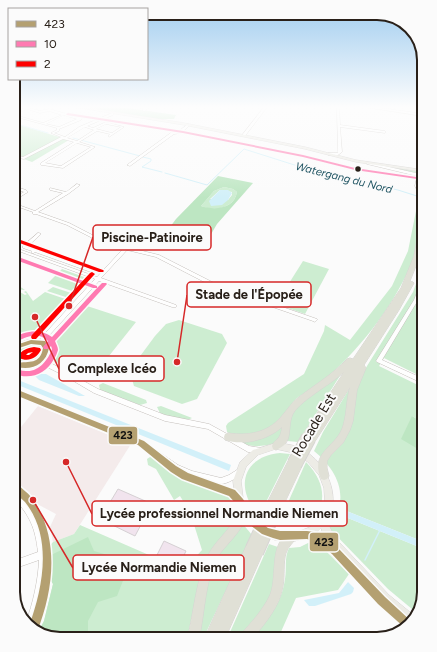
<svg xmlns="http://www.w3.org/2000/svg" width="437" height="652" font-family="Figtree,sans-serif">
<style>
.education{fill:#f4ebeb}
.green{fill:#cdedd1;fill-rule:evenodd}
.forest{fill:#bde6c2;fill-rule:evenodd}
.water{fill:#d2f0f9}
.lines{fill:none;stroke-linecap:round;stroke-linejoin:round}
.stream-far1{stroke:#d2f0f9;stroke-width:1}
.stream{stroke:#d2f0f9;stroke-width:1.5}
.building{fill:#f1e4ee;stroke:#d5d0d3}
.minor-casing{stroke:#c5c0bc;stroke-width:1}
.major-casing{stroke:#d7d5d4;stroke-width:1}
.highway-casing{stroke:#d7d5d4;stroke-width:1}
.minor{fill:#fefefe;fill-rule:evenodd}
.major{fill:#edece6;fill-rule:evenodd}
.highway{fill:#e0e0d6;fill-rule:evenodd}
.highway-bridge-far1-casing{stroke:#d7d5d4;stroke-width:10;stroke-linecap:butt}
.highway-bridge-casing{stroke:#d7d5d4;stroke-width:12;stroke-linecap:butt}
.highway-bridge-far1{stroke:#e0e0d6;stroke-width:8}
.highway-bridge{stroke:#e0e0d6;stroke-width:10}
.bus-1-casing{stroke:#fbfbfb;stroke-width:3}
.bus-2-casing{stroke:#fbfbfb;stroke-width:3}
.bus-3-casing{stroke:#fbfbfb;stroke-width:3}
.bus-1{fill:#b4a071;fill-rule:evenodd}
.bus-2{fill:#ff7ab1;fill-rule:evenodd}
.bus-3{fill:#fe0000;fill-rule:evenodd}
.bus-dot{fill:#292019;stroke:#fbfbfb;stroke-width:1.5}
.labels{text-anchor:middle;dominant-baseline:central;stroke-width:4;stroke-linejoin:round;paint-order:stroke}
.far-water-label{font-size:11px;font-style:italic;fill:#1f5462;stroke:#fbfbfb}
.near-street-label{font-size:14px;fill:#292019;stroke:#fbfbfb}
.rim{fill:none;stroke:#292019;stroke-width:2}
.leader{fill:none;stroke:#d62828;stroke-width:1.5}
.callout-dot{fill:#d62828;stroke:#fbfbfb;stroke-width:1.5}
.callout{fill:#fbfbfb;stroke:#d62828;stroke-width:1.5}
.callout-label{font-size:13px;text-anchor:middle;font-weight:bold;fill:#292019}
.line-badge{stroke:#fbfbfb;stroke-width:1.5}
.pale-badge-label{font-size:11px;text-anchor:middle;font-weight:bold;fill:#111}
</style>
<rect width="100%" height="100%" fill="#fbfbfb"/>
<path class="education" d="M38 406 131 444 74 534 53 542 50 527 56 514 39 505 29 492 13 480V437Z"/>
<g class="green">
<path d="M13 123 69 140 32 162 13 155Z"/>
<path d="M371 164 424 171C424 202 421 239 410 267 391 310 357 352 322 382 314 389 304 392 296 399 288 407 284 418 276 425 267 433 236 439 227 432L226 426 228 423 304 374 324 331 325 325 350 340 392 286 408 251 420 191 418 187 421 175 417 173Z"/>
<path d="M224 187 233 189 237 192C234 210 212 211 201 206L214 191ZM220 190 232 192V195L228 200 210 199Z"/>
<path d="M303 261 329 269 305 314 276 304Z"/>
<path d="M424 262V378L384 358 379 366 422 387 416 396 424 400V423L412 416 418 449 424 436V542L339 508C345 485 331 465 314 451L323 432 354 381 360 379 367 366 413 292Z"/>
<path d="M62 269 84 277 83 282 85 285 78 293 48 283Z"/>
<path d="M13 282 25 290 15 289 25 295 27 294 24 292 26 291 33 301 45 292 71 301 43 331 31 332 13 338Z"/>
<path d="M53 287 77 295 72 299 47 291Z"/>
<path d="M81 304 136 322 93 376 53 361 58 349 56 342 52 336Z"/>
<path d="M179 320 222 334 227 343 197 399 182 404 134 386 131 376 138 359 155 336 166 324Z"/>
<path d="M29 343 41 344 44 352C38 361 21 372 15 357 16 350 23 345 29 343Z"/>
<path d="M343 371 298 442 287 441 289 419 299 403Z"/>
<path d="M103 383 146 400 147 403 140 405 100 390 99 385Z"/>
<path d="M161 406 192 418C184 423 168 416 160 413L157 407Z"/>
<path d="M284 423V427L277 443C263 446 252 449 239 441Z"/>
<path d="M280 453 290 454 259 516C235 489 241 457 280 453Z"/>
<path d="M153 455 169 470 180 477 193 484 225 493 233 498 238 512 236 523 215 547 203 564 187 639H57L38 632 44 621 53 584 47 574V549L53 542 74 534 80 525 149 555 146 562 176 578 202 550 190 512 180 496 174 500 156 469 148 465 147 459Z"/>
<path d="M306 462C336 492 323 531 278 525Z"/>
<path d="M338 514 424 549V593L418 614 388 589 329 528Z"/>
<path d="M242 523 252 535 203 639H196L212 563Z"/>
<path d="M310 542 319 544 349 574 338 590 296 598 280 634 276 639H250C268 619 281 606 285 579 287 568 284 558 289 548L300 547Z"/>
<path d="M269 544 278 547C275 568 275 595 262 613 255 623 246 631 238 639H227Z"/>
</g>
<g class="forest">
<path d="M72 106H114L176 115 174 119H156Z"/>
<path d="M218 176 253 183 217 224 207 241 167 231 176 219ZM224 187 233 189 237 192C234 210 213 210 201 206L214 191Z"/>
<path d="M412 416 424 423V436L418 449 401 439Z"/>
<path d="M88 537 94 551 124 560 128 565 126 573 117 596 98 602 88 621V639C69 639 54 643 40 629L44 621 53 584 49 577 51 555Z"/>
</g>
<g class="water">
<path d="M220 190H228L232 193 228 200 222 205 211 206 209 201Z"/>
<path d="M39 374H46L85 396H79L39 380 35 376Z"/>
<path d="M13 378 231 465 229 471 13 383Z"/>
<path d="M339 508 424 542V549L338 514Z"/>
<path d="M348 582 354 588 353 592 351 594 315 606H309L304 600 339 593Z"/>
</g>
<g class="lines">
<g class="stream-far1">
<path d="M13 123 48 133"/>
<path d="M73 138 140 156"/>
<path d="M143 157 151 159V161L142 167 162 172"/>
<path d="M165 173 207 185 244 149 304 168 398 190 420 197"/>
</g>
<path class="stream" d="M365 560 380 530"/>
</g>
<g class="building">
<path d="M118 489 152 504 135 536 100 519Z"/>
<path d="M164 541 186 551 175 574 153 563Z"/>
</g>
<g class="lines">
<g class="minor-casing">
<g id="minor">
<path d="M28 106H32L29 108 40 111 49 109 81 118V120L59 129V131L54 133 65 137 79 127 112 113H113V115L87 126 93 128 106 122 124 127 109 137 108 136 110 134 97 131 79 142 95 147 63 168 42 165H41V163L74 142 63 139 24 159 13 157V155L23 157 61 137 51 133 57 130V128L13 116V114ZM27 109 40 113 49 111 62 115 43 123 15 115ZM64 115 77 119 59 127 46 124ZM106 124 121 127 112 133 96 129ZM85 127 94 130 77 141 67 138ZM77 143 91 147 61 166 45 163Z"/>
<path d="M147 106H150L145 111H143V109Z"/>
<path d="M265 106H268L245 136H243V134Z"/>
<path d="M337 106H339L340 125 385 131 386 132 385 133 340 127 342 152 338 155H328V153H337L338 152Z"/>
<path d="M358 106H367L424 114V116Z"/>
<path d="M188 124 190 125 181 133 174 134 130 166 127 165 172 132 179 131Z"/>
<path d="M367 162 420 174 419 186 422 193 419 194 415 186 417 176 367 164Z"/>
<path d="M77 184 80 185 68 194 38 212 69 223 106 242 159 255 216 284 317 319V320L315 322 313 321 212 286 156 257 127 250 101 278 176 305V307H172L99 281 44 341 45 342 50 349 46 358 47 361 98 389 165 415 209 424 249 446 261 448 262 450 261 452 259 453 248 452 208 429 165 421 94 393 65 376 47 367 42 362C35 366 28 368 20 367L15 373H13V367L16 365 13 363V358C16 359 19 362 21 363 32 366 42 358 44 349L41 344C24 340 24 347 13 355L14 348C21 341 29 338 39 340L95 279 13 249V247L97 277 123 249 104 244 67 225 36 214H33V212L13 205V203L35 211 63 193 50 190V188L66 192Z"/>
<path d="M13 186 26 190 28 192 13 201V198L24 192 13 188Z"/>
<path d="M13 227H15L16 228 13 229Z"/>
<path d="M38 233H39L41 234 27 247 92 269V271H88L35 252 34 253H32L31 252 32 251 23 248V246Z"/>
<path d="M422 280H424V286L418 300 382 360 424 379V384L377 362 376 361 414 300Z"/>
<path d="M13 389 143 441 178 465 192 471 221 478 229 475 240 468 242 469 243 471C239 477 228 484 220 484 217 484 213 482 210 482 221 485 236 488 241 498L240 500 238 501 225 493 189 481 169 469 168 467V466L139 445 13 394Z"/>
<path d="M13 423 19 426 20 428 19 430 17 431 13 429Z"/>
<path d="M13 483 15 484C21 488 27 493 31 499 61 538 53 589 37 632L34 631 26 623C33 602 38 582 39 560L13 569V561L38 552C35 527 30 516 13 497Z"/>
</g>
</g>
<g class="major-casing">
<g id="major">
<path d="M68 106H77L184 123 305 147 356 160 424 170V172L356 162 305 149 184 125Z"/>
<path d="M276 443C283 444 291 444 297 447 319 456 334 479 333 503 333 508 330 513 329 518 327 526 333 533 337 540L389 595 416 617 405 629 383 609 324 547 313 541 304 538 295 541 275 540 255 531 243 517 235 498 233 481 240 462 253 450ZM276 449 294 453 308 462 319 475 324 488 325 504 320 517 310 527 295 533 275 532 261 525 249 511 243 498 241 481 246 467 258 455ZM321 528 323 534 326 538 316 533Z"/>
</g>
</g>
<g class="highway-casing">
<g id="highway">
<path d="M424 215V233L420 256 410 281 413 282 414 283 399 310 364 365 366 368 357 390 353 421 350 430 343 443 331 455 327 461V468L329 476 327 479 324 480 321 479C310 453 334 448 342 429 347 416 346 400 350 387L314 443 311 444 308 443 307 440 303 439 302 436 344 372C332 384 297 402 292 416 287 430 294 443 276 450L273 449 272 446C276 437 280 442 282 427 268 440 243 446 225 440L224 437 225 434 228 433C248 436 267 433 281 417 287 410 292 402 299 397 316 384 333 374 347 359L350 358 353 359 401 288 414 256 421 217Z"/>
<path d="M292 458 295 459 296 462 300 463 302 466 277 519 274 521 271 519 269 517 267 518 264 516 262 513 289 459Z"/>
<path d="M242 503 245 505C253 522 228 542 219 555 205 577 205 613 199 639H187C194 613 195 585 206 560 212 544 224 536 233 522 236 517 236 510 239 505Z"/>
<path d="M291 532 295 533 296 537C294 543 288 546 286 553 283 563 285 575 283 586 280 606 265 624 252 639H238L240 635C251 623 263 610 270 595 278 576 268 541 291 532Z"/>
<path d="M251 543 255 544 256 549 258 548 262 549 263 553 225 639H204L247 544Z"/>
</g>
</g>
<use href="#minor" class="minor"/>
<use href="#major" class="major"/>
<use href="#highway" class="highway"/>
<g class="highway-bridge-far1-casing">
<g id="highway-bridge-far1">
<path d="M292 462 306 436"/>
<path d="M297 466 311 440"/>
</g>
</g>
<g class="highway-bridge-casing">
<g id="highway-bridge">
<path d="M251 548 267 513"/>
<path d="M258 553 274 516"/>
</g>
</g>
<use href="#highway-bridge-far1" class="highway-bridge-far1"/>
<use href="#highway-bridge" class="highway-bridge"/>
<g class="bus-1-casing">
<g id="bus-1">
<path d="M31 340 45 341 49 348C46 364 32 371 17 367L16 365 17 363C29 361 40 365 43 348L41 345 31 344 13 350V346Z"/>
<path d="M13 388 144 441 176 466 188 473 235 490 243 499 256 519 268 528 280 531H307L314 532 324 537 338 548 385 597 412 622 405 628 378 604 332 554 318 543 307 539 280 540 273 538 262 534 250 525 237 505 229 496 182 479 171 472 138 445 13 394Z"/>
<path d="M13 482 16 483C21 488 27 492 32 498 60 537 54 589 37 632L34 631 29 626C43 588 53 537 25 502 21 498 17 495 13 491Z"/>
</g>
</g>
<g class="bus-2-casing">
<g id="bus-2">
<path d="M68 113 183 131 303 155 355 168 423 178H424V180L355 170 303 157 183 133 67 115 66 114Z"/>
<path d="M13 255 97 286V288L102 283H106L107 284 55 341C56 344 58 347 58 350 57 353 56 356 54 359 46 374 29 381 13 373V367C17 369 21 371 26 371 39 372 48 360 52 349L51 346 48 349H44L43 347 48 341C37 330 25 338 13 343V338C25 331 40 328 52 337L97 288H93L13 259Z"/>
</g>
</g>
<g class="bus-3-casing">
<g id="bus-3">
<path d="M14 239H18L103 270 104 271 103 272H99L14 241Z"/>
<path d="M92 272 95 274 94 275 36 339H32L31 337 32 335 90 273Z"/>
<path d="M34 347 40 348 41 350C36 359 28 362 19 358L18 356C22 350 27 348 34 347ZM33 352 29 355H26L28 353Z"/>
</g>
</g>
<use href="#bus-1" class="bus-1"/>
<use href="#bus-2" class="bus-2"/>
<use href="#bus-3" class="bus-3"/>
</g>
<linearGradient id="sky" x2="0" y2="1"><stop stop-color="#9fccef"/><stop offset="0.54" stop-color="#fdfdfd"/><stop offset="1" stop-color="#fdfdfd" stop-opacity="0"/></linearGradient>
<rect width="437" height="198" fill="url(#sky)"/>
<circle class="bus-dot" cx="358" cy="169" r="3.5"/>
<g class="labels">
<g class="far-water-label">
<text transform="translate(344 178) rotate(14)">Watergang du Nord</text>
</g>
<g class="near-street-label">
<text transform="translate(314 425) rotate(-59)">Rocade Est</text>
</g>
</g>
<path d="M0 0H437V652H0ZM60 20H377A40 40 0 0 1 417 60V592A40 40 0 0 1 377 632H60A40 40 0 0 1 20 592V60A40 40 0 0 1 60 20Z" fill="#fbfbfb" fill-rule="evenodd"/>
<path class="rim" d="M60 20H377A40 40 0 0 1 417 60V592A40 40 0 0 1 377 632H60A40 40 0 0 1 20 592V60A40 40 0 0 1 60 20Z"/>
<path class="leader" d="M69 306L93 237M177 362L187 295M35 317L59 369M66 462L92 514M33 500L73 568"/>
<g class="callout-dot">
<circle cx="69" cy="306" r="4"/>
<circle cx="177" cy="362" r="4"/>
<circle cx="35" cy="317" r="4"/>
<circle cx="66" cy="462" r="4"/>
<circle cx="33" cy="500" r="4"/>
</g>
<g class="callout">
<rect x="93" y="225" width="118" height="25" rx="4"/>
<rect x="187" y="282" width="124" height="25" rx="4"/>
<rect x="59" y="356" width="105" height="25" rx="4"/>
<rect x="92" y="501" width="255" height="25" rx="4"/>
<rect x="73" y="555" width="171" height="25" rx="4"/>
</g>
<g class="callout-label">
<text x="152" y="242">Piscine-Patinoire</text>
<text x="249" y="299">Stade de l'Épopée</text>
<text x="112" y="373">Complexe Icéo</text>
<text x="219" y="518">Lycée professionnel Normandie Niemen</text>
<text x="159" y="572">Lycée Normandie Niemen</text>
</g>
<g class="line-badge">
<rect x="108" y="426" width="30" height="19" rx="4" fill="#b4a071"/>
<rect x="309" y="532" width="30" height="20" rx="4" fill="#b4a071"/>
</g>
<g class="pale-badge-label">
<text x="123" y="439">423</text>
<text x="324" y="546">423</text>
</g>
<rect x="8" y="8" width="140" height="72" fill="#fbfbfb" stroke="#a7a3a1"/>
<rect x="16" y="21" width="20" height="6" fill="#b4a071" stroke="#a7a3a1"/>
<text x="44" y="28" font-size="12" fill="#292019">423</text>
<rect x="16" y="41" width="20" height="6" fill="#ff7ab1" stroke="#a7a3a1"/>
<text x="44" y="48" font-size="12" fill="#292019">10</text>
<rect x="16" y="61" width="20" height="6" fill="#fe0000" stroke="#a7a3a1"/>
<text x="44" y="68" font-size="12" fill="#292019">2</text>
</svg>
